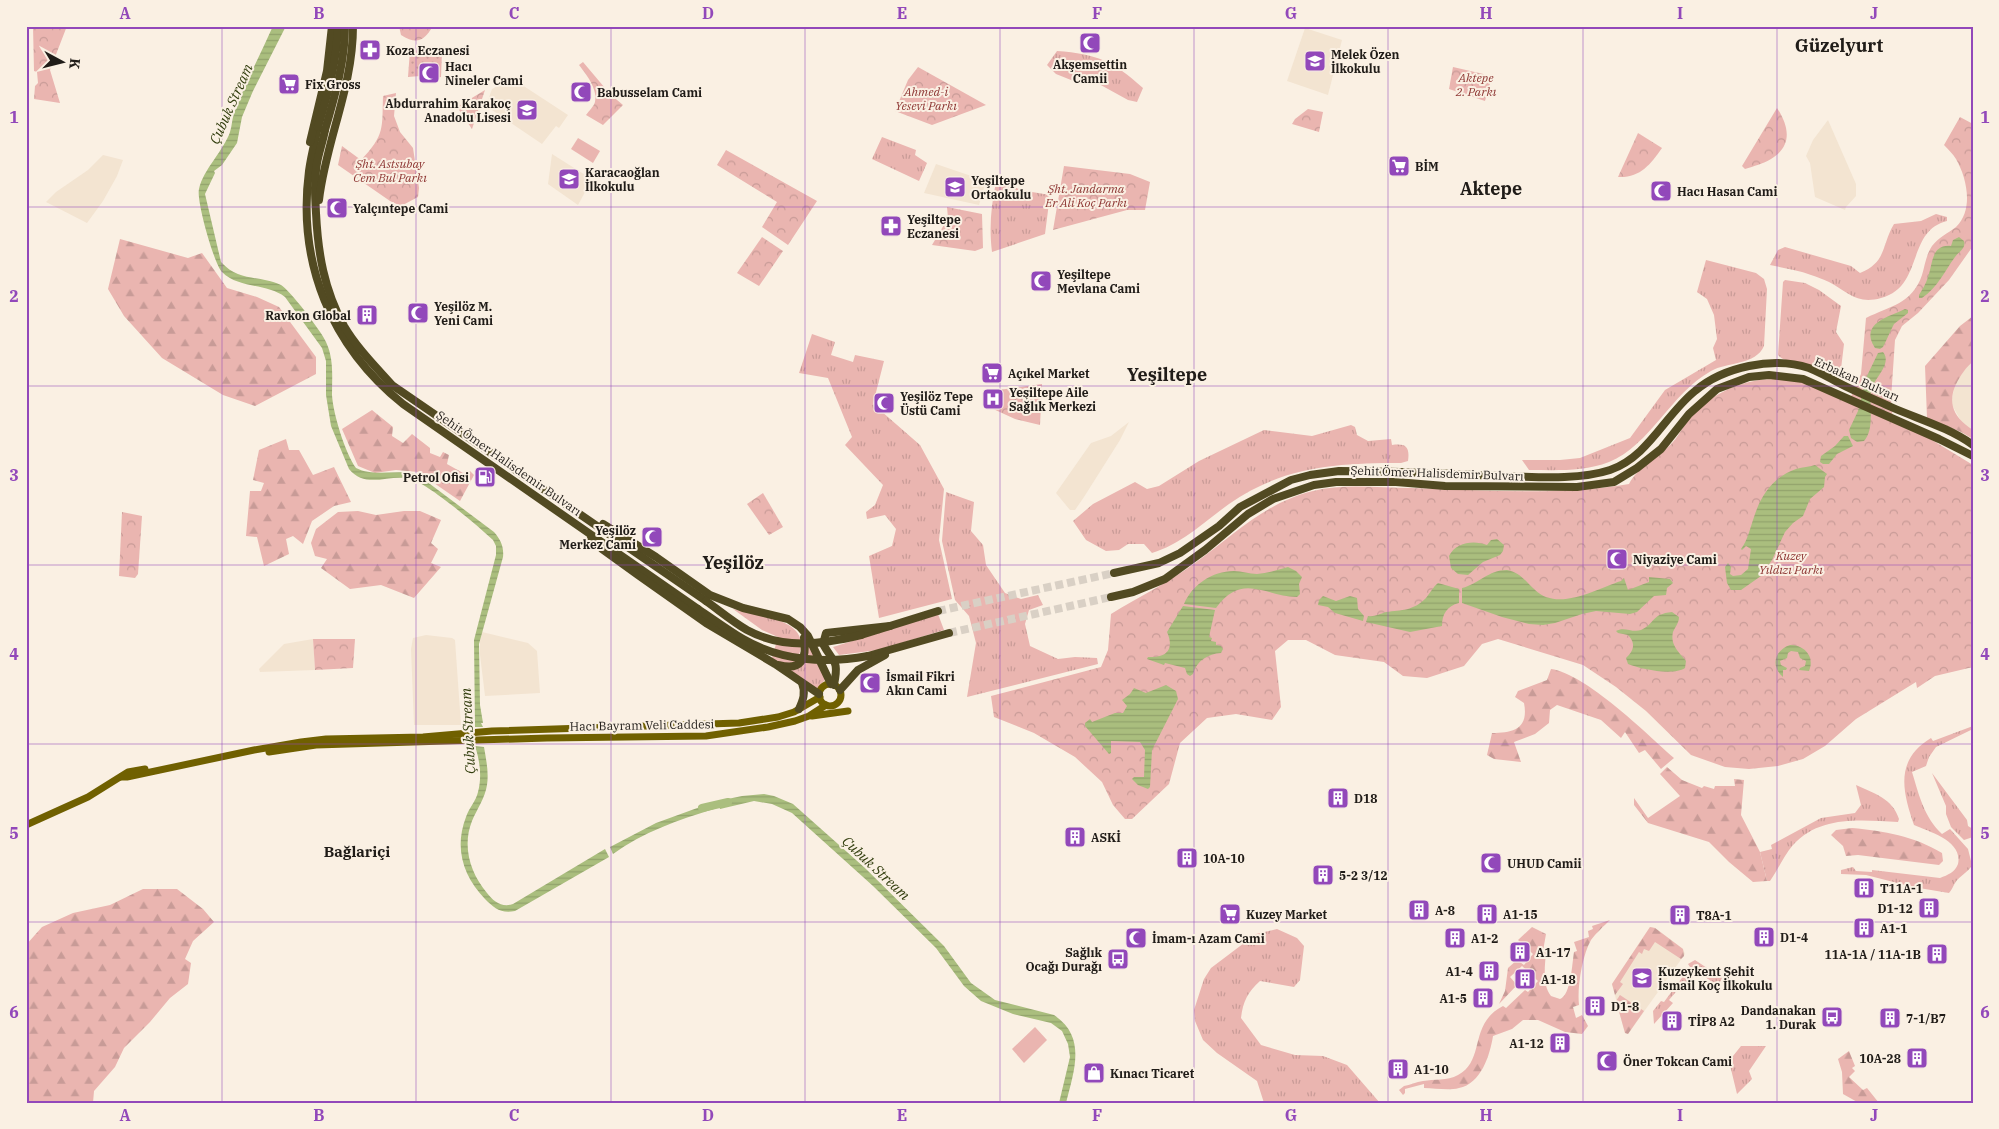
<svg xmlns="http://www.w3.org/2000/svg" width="1999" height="1129" font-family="'IBM Plex Serif',serif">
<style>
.built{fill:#f3e4d1}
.grass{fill:url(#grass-tufts)}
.forest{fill:url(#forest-firs)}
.park{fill:url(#park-crowns)}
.garden{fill:url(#garden-dots)}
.pitch{fill:#eab5b0}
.water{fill:url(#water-rules)}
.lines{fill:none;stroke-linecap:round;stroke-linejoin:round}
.river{stroke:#aabe7e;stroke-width:8}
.highway-tunnel{stroke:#d9d0c5;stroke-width:8;stroke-dasharray:8 4;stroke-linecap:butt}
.major{stroke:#706000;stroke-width:7}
.highway{stroke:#524a22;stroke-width:8}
.highway-bridge{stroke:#524a22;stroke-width:8}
.grid{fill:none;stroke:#9248ba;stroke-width:1;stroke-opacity:0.55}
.labels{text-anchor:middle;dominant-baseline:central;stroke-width:4;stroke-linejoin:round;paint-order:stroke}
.poi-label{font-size:12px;font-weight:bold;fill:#201c18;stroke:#faf0e3;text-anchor:start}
.park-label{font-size:12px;font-style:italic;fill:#8e3734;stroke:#faf0e3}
.street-label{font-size:12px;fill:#201c18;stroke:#faf0e3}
.water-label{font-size:14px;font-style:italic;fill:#313d0d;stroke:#faf0e3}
.quarter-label{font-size:15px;font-weight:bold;fill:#201c18;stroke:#faf0e3}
.district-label{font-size:18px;font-weight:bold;fill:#201c18;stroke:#faf0e3}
.neatline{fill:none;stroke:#9248ba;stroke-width:2}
.grid-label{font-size:16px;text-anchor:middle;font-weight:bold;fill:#9248ba}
</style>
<defs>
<pattern id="grass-tufts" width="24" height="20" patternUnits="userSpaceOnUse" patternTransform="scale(1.25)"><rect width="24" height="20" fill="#eab5b0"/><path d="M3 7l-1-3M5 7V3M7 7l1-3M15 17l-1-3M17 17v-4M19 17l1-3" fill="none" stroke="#c89b97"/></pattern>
<pattern id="forest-firs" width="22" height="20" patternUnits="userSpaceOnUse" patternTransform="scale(1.25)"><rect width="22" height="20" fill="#eab5b0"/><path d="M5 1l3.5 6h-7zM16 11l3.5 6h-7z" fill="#c89b97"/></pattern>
<pattern id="park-crowns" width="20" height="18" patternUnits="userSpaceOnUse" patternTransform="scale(1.25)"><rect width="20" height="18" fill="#eab5b0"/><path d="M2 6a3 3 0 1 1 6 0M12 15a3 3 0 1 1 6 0" fill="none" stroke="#c89b97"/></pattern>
<pattern id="garden-dots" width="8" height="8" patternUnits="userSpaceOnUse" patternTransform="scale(1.25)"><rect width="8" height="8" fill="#eab5b0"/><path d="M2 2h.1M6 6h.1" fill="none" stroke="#c89b97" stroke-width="1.8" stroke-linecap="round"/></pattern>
<pattern id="water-rules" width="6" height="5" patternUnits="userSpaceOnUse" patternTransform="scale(1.25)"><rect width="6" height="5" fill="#aabe7e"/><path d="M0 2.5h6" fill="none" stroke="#92a36c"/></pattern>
</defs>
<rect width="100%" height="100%" fill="#faf0e3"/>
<g class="built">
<path d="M1305 28 1342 40 1328 95 1287 81Z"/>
<path d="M508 80 516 81 568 115 559 128 556 126 542 144 486 106 492 89Z"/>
<path d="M1828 120 1856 184V196L1846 207 1845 210 1815 197 1810 163 1806 156 1813 140Z"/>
<path d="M552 154 590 178 591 181 578 205 548 184Z"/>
<path d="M103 155 123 160 117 176 103 201 87 223 46 202 56 192 88 170Z"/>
<path d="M936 164 986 181 979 205 924 193Z"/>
<path d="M1973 362V430L1962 423 1951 403 1955 384 1967 366Z"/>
<path d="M1129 422 1120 440 1084 497 1075 510H1070L1056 493 1091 443 1111 436Z"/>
<path d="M482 632 528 643 537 651 540 693 485 696 480 655V641Z"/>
<path d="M426 635 452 638 455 640 461 725H414L411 649 413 638Z"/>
<path d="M313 639 315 670 260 672 259 669 284 644Z"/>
<path d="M1650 927 1655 928 1683 949 1685 954 1628 1034 1625 1033 1612 984Z"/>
</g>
<g class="grass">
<path d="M1057 51C1097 54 1113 61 1143 88L1137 102 1128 100 1088 78 1081 84 1056 74 1047 65Z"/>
<path d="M882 137 916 150 915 155 927 163 919 181 872 159Z"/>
<path d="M996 182 1026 191 1050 195 1045 234 992 252C989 228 991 206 996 182Z"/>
<path d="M1936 214 1947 217V221C1906 231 1924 287 1881 298 1857 305 1848 292 1829 282 1823 279 1817 277 1811 275 1798 270 1783 268 1770 265L1778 250 1785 247 1851 266 1860 273C1887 262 1881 246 1894 224L1921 221Z"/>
<path d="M1706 260 1756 273 1764 279 1767 289 1764 346C1756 365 1727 362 1711 371 1670 394 1651 445 1609 462 1583 472 1556 470 1529 470L1522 460H1560L1580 458 1630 438 1665 390 1716 360 1713 348 1717 339 1714 315 1707 299 1697 292Z"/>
<path d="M1785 280 1805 283 1819 290 1841 306 1836 332 1844 344 1841 369C1827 367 1785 365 1778 355L1783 282Z"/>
<path d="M812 334 835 342 831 355 853 362 855 355 884 361 873 404 920 445 944 489 939 540 952 599 879 618 869 556 892 546 896 529 885 515 867 519 866 512 875 505 883 485 845 445 852 437 828 378 799 373Z"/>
<path d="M1351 425 1355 427 1357 435 1368 441 1391 439 1392 445C1406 443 1410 447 1408 461L1401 463C1338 463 1283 466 1229 504 1204 522 1182 544 1152 553L1144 544H1128L1119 550 1106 551 1086 540 1073 521 1093 504 1135 482 1147 489 1159 486 1199 461 1264 430 1312 436Z"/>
<path d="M946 492 974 502 971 531 983 545 986 565 1005 593 1021 599 1038 595 1043 605 1029 610 1025 624 1030 646 1058 659 1075 657 1097 658 1098 664 967 697 976 643 969 616 955 600 942 541Z"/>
<path d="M733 609C762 617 820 620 795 663H781L772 658 778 637 762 630Z"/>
<path d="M938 614 944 630 878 650 839 655 833 647Z"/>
<path d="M807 639 826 679 816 689 789 669 808 657Z"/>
<path d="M1973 726V729L1936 747 1929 757 1926 766 1912 772C1919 795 1924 817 1942 834L1950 829 1968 849 1972 865C1968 873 1960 875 1955 883 1953 886 1952 890 1949 893L1913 887 1866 875 1841 874V870L1853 867 1856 871 1872 872V870L1940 878C1948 875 1955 872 1958 864 1963 841 1930 832 1914 825 1902 790 1895 760 1931 738L1933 741Z"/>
<path d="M1932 773 1967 820 1968 826 1973 829V837L1964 840 1951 827 1946 814V806Z"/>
<path d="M1856 785C1874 793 1893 799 1899 819L1898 822C1861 820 1820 815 1793 845 1784 855 1778 870 1770 881H1767L1760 852 1772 849 1771 845 1821 818 1855 813 1861 805Z"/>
<path d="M1277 929 1297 938 1304 946 1300 980 1294 987 1260 981C1248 992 1243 1001 1241 1018L1261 1045 1295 1055 1323 1056 1347 1065 1380 1103H1264L1257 1081 1217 1053 1203 1040 1195 1021 1194 1010 1204 979 1211 968 1256 934Z"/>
<path d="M1695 960 1722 978 1718 986 1698 972 1683 988 1680 987 1669 1000 1673 1003 1654 1024 1653 1011 1661 1001 1664 1002 1690 967 1688 964Z"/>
<path d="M1741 1046H1766L1749 1071 1752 1079 1737 1094 1729 1061Z"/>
</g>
<g class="forest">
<path d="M120 239 188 258 202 253 227 288 257 297 279 307 316 357V374L255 406 223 395 162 358 124 316 108 289Z"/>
<path d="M1973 316V362C1967 366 1964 371 1960 377 1946 399 1951 416 1973 430V439L1961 432 1927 418 1925 366 1960 326Z"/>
<path d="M372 410 393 427 392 436 403 443 412 434 430 448V453L440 457 443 452 449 455 447 464 463 473 470 471 474 475 460 501 418 472 396 470 375 473 358 466 342 429Z"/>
<path d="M286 439 289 450H299L313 475 334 467 351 502 334 506 312 521 303 544 293 536 286 539 289 554 264 566 257 537 246 536 250 491H261L264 483 253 480 259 450Z"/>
<path d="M358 511 376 515 404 511H420L441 520 431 543 438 549 431 563 441 567 414 598 381 585 350 589 321 568 327 559 315 556 311 543 316 529 338 512Z"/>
<path d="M1551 669C1586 674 1646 733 1674 758L1661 769 1645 750 1639 753 1625 732 1621 738 1601 720 1557 705 1550 710 1549 723 1535 734 1514 742 1521 762 1494 759 1487 755 1492 733C1513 733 1529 729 1524 703L1515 697 1518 691 1547 680Z"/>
<path d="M1667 767 1682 780 1702 788 1704 786 1714 789 1715 786H1735L1734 779 1744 780 1741 815 1760 852 1767 881 1753 882 1729 862 1709 842 1648 823 1634 805V798L1648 818 1680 796 1660 774Z"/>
<path d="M1852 828C1884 831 1914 836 1942 853L1943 861 1939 865 1858 855 1846 856 1843 846 1831 835 1836 830Z"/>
<path d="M143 889H177L203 909 214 922 193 941 185 959 191 963 188 984 170 998 150 1022 124 1048 115 1067 94 1091 93 1103H26V945L42 927 73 913 110 905Z"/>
<path d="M1610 920C1604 926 1596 933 1591 940 1582 956 1577 988 1579 1005L1573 1007 1576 1018 1582 1015 1588 1026 1582 1034 1565 1032 1538 1020H1523L1512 1029 1493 1036C1490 1055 1481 1084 1459 1088 1448 1091 1435 1088 1424 1088V1084L1405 1089V1093L1403 1095 1399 1090 1404 1086C1410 1085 1416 1082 1423 1081 1434 1079 1447 1081 1458 1075 1486 1060 1468 1024 1503 1006L1506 1008 1525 990 1528 992 1538 981 1522 966 1510 977 1517 985 1499 1004 1505 991 1508 968 1517 960 1524 965 1533 954 1518 940 1532 927 1546 934 1543 951 1546 952C1545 966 1542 985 1551 996L1560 999C1571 995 1572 964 1574 952L1577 951 1574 942 1589 937 1588 931 1593 929 1592 926Z"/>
<path d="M1650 927 1655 928 1683 949 1684 956 1681 959 1655 942 1649 951 1644 949 1642 954 1639 952 1620 982 1623 984 1615 995 1612 984Z"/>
<path d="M1620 995 1644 1011 1628 1034 1625 1033 1616 1001Z"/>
<path d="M1849 1051 1855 1066 1852 1068 1855 1071 1849 1077 1863 1090 1867 1088 1879 1103H1859L1843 1094 1842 1072 1838 1059Z"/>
</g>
<g class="park">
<path d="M33 26H67L50 70 60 103 34 99 35 86 38 83 37 72 34 71Z"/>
<path d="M399 26H433C424 41 417 45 401 35Z"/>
<path d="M583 62 610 94 623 105 603 125 586 115C589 111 594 106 595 102 598 89 586 74 579 65Z"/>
<path d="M918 67 986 105 932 125 895 111 908 80Z"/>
<path d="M1453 67 1492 76 1485 101 1449 89Z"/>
<path d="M485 90 472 129 457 107Z"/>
<path d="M396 93 394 116 400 132 413 148 419 188 418 197 401 206 390 201 338 165 342 146 361 160C385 135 382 128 383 96Z"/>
<path d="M1777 108C1789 126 1793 146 1771 159 1763 164 1754 166 1745 169L1742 166Z"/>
<path d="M1308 109 1323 112 1319 132 1292 124 1295 119Z"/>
<path d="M1960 117 1973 124V246L1949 280 1918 313 1902 326 1895 340 1891 399 1893 421 1914 429 1973 465V667L1935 676 1917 688 1916 682 1856 719 1825 746 1803 759 1778 766 1749 769 1725 767 1691 755 1646 711 1616 687 1583 665 1498 639 1482 644 1464 666 1427 678 1403 676 1384 662 1335 655 1306 640H1288L1275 651 1281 707 1272 720 1236 714 1207 718 1180 743 1169 784 1132 819H1125L1113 805 1102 782 1075 757 1034 733 994 717 991 696 1101 667 1108 650 1111 614C1138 597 1168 583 1195 563 1234 535 1264 503 1313 491 1344 483 1379 488 1411 488 1483 490 1558 496 1629 484 1638 466 1660 457 1673 442 1680 434 1684 424 1691 417 1720 384 1764 372 1806 383 1821 386 1835 395 1849 401L1861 374 1866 318C1890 306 1912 304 1922 275 1925 265 1926 255 1932 246 1938 238 1948 233 1956 227 1974 210 1967 178 1956 159 1953 154 1948 149 1944 145Z"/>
<path d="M1638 133 1662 148C1650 165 1640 178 1618 177Z"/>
<path d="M726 150 817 201 788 245 762 227 777 202 717 165Z"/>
<path d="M1064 166 1130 174 1150 182 1145 210H1127L1053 230Z"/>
<path d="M947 207 982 214 983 248 975 251 932 245 948 218Z"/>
<path d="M762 237 783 251 759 286 737 273Z"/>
<path d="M1042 384 1040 425 1015 419 991 408 1001 401 999 390Z"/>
<path d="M763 493 783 527 769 535 747 504Z"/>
<path d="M122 512 142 516 138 574 135 578 119 576Z"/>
<path d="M313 639H355L353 668 315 670Z"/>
</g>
<path class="garden" d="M410 50 442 52 441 77 421 82 420 76 408 77Z"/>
<g class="pitch">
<path d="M578 138 600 151 593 163 571 149Z"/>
<path d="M1035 1027 1047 1040 1024 1063 1012 1049Z"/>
</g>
<g class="water">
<path d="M273 26H286L253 91 242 117 237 143 222 165 214 171 215 173 205 194 221 262C239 282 259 275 281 285 289 289 322 332 326 342 334 359 332 377 332 395 333 413 345 453 356 468 376 478 397 468 418 475L494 532C501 540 504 547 503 557L479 644 480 705 483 723H481L483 727H475L474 640 496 555V546L493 540C478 526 430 485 411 479 390 473 366 490 349 469L331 426 326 395V361L322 348 285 297C267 283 239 289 222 272 214 264 196 200 199 189 203 170 224 150 230 132 232 126 232 119 234 113 245 84 260 55 273 26Z"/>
<path d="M1959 237 1964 241C1966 249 1959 251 1955 257 1944 272 1938 287 1922 298H1919V295C1922 290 1926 284 1928 277 1933 264 1931 244 1951 246L1953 240Z"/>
<path d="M1905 309 1908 310V313L1894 324C1890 332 1887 339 1883 347L1880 349 1875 348C1859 323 1889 317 1905 309Z"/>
<path d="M1883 352C1893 364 1873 379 1871 391 1869 406 1875 429 1864 441L1857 442 1851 438 1849 430 1858 411 1866 378 1878 353Z"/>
<path d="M1844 436H1848L1853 446 1837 454 1829 464H1823L1820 462 1821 456 1835 446Z"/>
<path d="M1815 465 1827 474 1825 477 1824 487 1810 499 1803 516 1793 523 1785 532 1772 560 1761 576 1741 590H1731L1727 583 1725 567 1728 563 1731 567 1730 574 1733 576 1741 575 1748 569 1751 549 1746 546 1742 550 1741 549C1748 540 1750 528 1754 517 1761 495 1773 477 1796 469 1803 467 1809 467 1815 465Z"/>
<path d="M1497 539 1504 545 1503 551 1500 555 1483 562 1468 575 1458 574 1451 568 1449 556C1456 542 1474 540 1487 545L1491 540Z"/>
<path d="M1288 567 1296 571 1302 577 1299 584 1300 594 1297 597C1264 596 1242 572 1216 608L1184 604C1192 585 1212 571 1234 571 1242 571 1249 574 1257 574 1268 573 1278 570 1288 567Z"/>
<path d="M1507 570C1521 573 1525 581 1535 590 1558 612 1596 589 1621 581L1624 578 1628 590 1649 582V577L1670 579 1673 583 1667 588 1666 595 1654 596 1637 612 1630 614 1596 611 1582 614 1555 623 1543 625 1529 624 1502 617 1462 603V588C1479 584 1488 570 1507 570Z"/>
<path d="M1438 583 1459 589V603C1447 606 1442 614 1442 626L1410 632 1366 622 1368 616C1375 617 1379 614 1386 612 1402 610 1413 611 1426 598 1430 593 1433 587 1438 583Z"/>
<path d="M1323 596 1336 601 1350 596 1357 598 1358 609 1364 616 1363 621 1335 613 1328 607 1318 605 1319 600Z"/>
<path d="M1183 606 1215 610 1209 637 1212 638 1211 641 1216 642V645L1221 646 1223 649 1221 653C1208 654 1197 660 1193 674L1190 676 1187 674 1185 668 1165 663 1164 665 1147 659 1148 657C1166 658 1175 650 1167 632Z"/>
<path d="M1672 612 1679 617C1679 623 1675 627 1673 632 1670 645 1679 652 1686 661L1685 668C1673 676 1640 669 1628 664L1626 658C1634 651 1636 643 1628 635L1618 633 1616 631C1624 626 1632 633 1641 630 1655 624 1651 614 1672 612Z"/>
<path d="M1790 645C1805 645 1815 657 1809 671L1799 670 1800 668 1805 666 1806 661 1800 658 1798 652 1791 651 1788 653 1787 658 1780 661 1781 665 1787 668 1786 670H1783V677C1770 666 1775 650 1790 645Z"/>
<path d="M1166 685 1176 691 1178 699 1152 750 1150 787 1148 789 1138 785 1132 779 1134 777H1144L1145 750 1140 742 1111 741V753L1109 754 1085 726V723L1090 719 1092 722 1115 713H1123L1127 706 1122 700 1130 694 1134 688 1146 693Z"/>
<path d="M475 746 484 747C486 759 489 772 487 785 485 798 477 809 472 821 462 846 470 873 487 893 493 901 502 908 513 904L605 849 609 857 515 911C501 914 494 908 485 899 463 876 454 848 466 817 469 808 476 801 478 792 482 777 480 761 475 746Z"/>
<path d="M764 794 774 796 793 804 865 868 944 946 971 983 995 1000 1054 1015C1087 1037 1074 1071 1066 1103H1059L1070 1057 1068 1044 1062 1031 1051 1023 1013 1014 981 1001 964 986 936 948 873 886 792 813 772 804 754 801 720 809 718 801 742 796Z"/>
<path d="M711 803 714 809C678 820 643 832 613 854L610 847 656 823Z"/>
</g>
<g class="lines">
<path class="river" d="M702 808 728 802"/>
<g class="highway-tunnel">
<path d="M938 611 1114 573"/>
<path d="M949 633 1111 597"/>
</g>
<g class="major">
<circle cx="830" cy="695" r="11"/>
<path d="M812 716 848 711"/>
<path d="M269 752 316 745 547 738 706 736 768 727 795 721 809 716 826 705"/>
<path d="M121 777H127L254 750 301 742 326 739 423 737 492 731 739 723 778 717 794 712 820 697"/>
<path d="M26 825 88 797 128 772 145 769"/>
</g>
<g class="highway">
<path d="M318 127C315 141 311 156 309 171 297 263 331 346 403 404L698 609"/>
<path d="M325 130C323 141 319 152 317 163 314 180 315 196 316 213 318 253 324 290 344 326 357 348 375 366 392 385L706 601"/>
<path d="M310 142 327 71 332 26"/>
<path d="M319 200C326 140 353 88 353 26"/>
<path d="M603 524 656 557 710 595 743 608 788 619 800 627 808 636 831 684"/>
<path d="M591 538 602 549 638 575 706 623 775 664 819 694"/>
<path d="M1114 573 1159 563 1180 553 1219 526 1240 507 1291 480 1310 475 1339 471C1395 471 1450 474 1505 476 1537 477 1580 480 1610 470 1648 457 1665 415 1695 391 1723 367 1773 356 1809 368 1819 372 1830 378 1839 383 1856 392 1874 399 1891 407 1918 419 1948 427 1973 445"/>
<path d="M1111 597 1133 592 1165 579 1205 550 1248 514 1273 499 1314 485 1336 482H1396L1445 486 1577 487 1614 482 1637 468 1661 449 1689 414 1717 389 1749 377 1769 375 1803 379 1939 439 1973 456"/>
<path d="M861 635 938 611"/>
<path d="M868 656 949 633"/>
<path d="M779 665C802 671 807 658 804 638"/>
<path d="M834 685C839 659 834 664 823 644L826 633 890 626"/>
<path d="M840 690 858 670 885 655"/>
<path d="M799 709C803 700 806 693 802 683"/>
</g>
<g class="highway-bridge">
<path d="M318 127C328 93 337 61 338 26"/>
<path d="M325 130C335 95 345 62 345 26"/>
<path d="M706 601C720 611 733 622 747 630 784 650 823 644 861 635"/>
<path d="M698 609C713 619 728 630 743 639 781 661 826 664 868 656"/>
</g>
</g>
<path class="grid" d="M222 26V1103M416 26V1103M611 26V1103M805 26V1103M1000 26V1103M1194 26V1103M1388 26V1103M1583 26V1103M1777 26V1103M26 207H1973M26 386H1973M26 565H1973M26 744H1973M26 922H1973"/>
<defs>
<g id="mosque-square" transform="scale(1.125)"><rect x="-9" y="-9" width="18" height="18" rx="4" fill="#9248ba" stroke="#faf0e3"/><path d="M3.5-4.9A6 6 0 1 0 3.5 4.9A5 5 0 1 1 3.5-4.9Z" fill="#fff"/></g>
<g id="pharmacy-square" transform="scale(1.125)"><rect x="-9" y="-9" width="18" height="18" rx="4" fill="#9248ba" stroke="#faf0e3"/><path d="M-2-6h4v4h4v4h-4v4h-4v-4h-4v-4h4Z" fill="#fff"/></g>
<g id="school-square" transform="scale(1.125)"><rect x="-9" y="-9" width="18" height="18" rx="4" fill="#9248ba" stroke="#faf0e3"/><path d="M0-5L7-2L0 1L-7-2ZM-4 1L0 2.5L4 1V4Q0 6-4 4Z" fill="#fff"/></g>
<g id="supermarket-square" transform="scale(1.125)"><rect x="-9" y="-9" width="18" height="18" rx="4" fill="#9248ba" stroke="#faf0e3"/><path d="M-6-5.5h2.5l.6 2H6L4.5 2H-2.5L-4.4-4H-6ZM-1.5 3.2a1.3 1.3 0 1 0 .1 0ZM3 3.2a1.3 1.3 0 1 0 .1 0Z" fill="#fff"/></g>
<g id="building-square" transform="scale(1.125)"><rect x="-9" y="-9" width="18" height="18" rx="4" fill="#9248ba" stroke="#faf0e3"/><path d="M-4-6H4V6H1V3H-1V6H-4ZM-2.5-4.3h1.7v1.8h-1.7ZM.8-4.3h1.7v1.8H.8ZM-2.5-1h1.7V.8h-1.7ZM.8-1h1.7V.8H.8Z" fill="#fff"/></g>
<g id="hospital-square" transform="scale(1.125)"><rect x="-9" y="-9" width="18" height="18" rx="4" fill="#9248ba" stroke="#faf0e3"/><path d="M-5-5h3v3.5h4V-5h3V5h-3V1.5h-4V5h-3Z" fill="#fff"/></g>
<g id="fuel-square" transform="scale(1.125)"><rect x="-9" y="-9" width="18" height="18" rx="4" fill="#9248ba" stroke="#faf0e3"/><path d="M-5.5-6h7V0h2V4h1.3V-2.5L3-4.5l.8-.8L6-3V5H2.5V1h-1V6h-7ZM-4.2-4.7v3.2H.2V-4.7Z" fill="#fff"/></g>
<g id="bus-square" transform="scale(1.125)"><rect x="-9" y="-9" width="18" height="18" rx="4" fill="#9248ba" stroke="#faf0e3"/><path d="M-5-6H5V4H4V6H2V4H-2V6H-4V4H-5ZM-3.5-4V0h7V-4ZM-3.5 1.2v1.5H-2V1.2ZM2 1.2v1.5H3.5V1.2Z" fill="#fff"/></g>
<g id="shop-square" transform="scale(1.125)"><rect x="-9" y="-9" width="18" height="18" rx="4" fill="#9248ba" stroke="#faf0e3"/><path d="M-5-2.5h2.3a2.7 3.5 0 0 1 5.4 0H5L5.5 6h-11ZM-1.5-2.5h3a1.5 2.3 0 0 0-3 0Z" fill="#fff"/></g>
</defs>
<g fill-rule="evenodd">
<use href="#mosque-square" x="1090" y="43"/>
<use href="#pharmacy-square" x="370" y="50"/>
<use href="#school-square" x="1315" y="61"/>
<use href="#mosque-square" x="429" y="73"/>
<use href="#supermarket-square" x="289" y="84"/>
<use href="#mosque-square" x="581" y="92"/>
<use href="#school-square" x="527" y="110"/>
<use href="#supermarket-square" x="1399" y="166"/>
<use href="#school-square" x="569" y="179"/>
<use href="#school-square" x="955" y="187"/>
<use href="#mosque-square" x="1661" y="191"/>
<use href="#mosque-square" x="337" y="208"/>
<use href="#pharmacy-square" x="891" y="226"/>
<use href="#mosque-square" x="1041" y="281"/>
<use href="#mosque-square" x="418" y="313"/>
<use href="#building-square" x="367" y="315"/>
<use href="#supermarket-square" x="992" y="373"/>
<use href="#hospital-square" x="993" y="399"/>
<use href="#mosque-square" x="884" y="403"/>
<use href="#fuel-square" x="485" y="477"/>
<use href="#mosque-square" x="652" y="537"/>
<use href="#mosque-square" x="1617" y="559"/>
<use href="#mosque-square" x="870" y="683"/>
<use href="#building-square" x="1338" y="798"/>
<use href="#building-square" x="1075" y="837"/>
<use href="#building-square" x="1187" y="858"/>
<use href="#mosque-square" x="1491" y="863"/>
<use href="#building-square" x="1323" y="875"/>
<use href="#building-square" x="1864" y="888"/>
<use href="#building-square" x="1929" y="908"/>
<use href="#building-square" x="1419" y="910"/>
<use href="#supermarket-square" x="1230" y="914"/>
<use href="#building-square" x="1487" y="914"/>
<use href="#building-square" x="1680" y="915"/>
<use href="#building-square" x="1864" y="928"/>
<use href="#building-square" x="1764" y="937"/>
<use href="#mosque-square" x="1136" y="938"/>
<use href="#building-square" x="1455" y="938"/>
<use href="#building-square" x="1520" y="952"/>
<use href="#building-square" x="1937" y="954"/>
<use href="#bus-square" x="1118" y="959"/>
<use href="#building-square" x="1489" y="971"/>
<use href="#school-square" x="1642" y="978"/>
<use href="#building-square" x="1525" y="979"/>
<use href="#building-square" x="1483" y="998"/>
<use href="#building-square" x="1595" y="1006"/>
<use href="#bus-square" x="1832" y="1017"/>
<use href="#building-square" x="1890" y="1018"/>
<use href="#building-square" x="1672" y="1021"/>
<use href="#building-square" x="1560" y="1043"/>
<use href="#building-square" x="1917" y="1058"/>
<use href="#mosque-square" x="1607" y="1061"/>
<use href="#building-square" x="1398" y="1069"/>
<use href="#shop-square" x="1094" y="1073"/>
</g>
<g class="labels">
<g class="poi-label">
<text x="386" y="50">Koza Eczanesi</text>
<text x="1331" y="54">Melek Özen<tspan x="1331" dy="14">İlkokulu</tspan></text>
<text x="1090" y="64" text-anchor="middle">Akşemsettin<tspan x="1090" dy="14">Camii</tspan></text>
<text x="445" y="66">Hacı<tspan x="445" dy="14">Nineler Cami</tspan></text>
<text x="305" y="84">Fix Gross</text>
<text x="597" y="92">Babusselam Cami</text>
<text x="511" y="103" text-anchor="end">Abdurrahim Karakoç<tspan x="511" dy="14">Anadolu Lisesi</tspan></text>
<text x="1415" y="166">BİM</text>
<text x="585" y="172">Karacaoğlan<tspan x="585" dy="14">İlkokulu</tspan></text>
<text x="971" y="180">Yeşiltepe<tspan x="971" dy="14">Ortaokulu</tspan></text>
<text x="1677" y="191">Hacı Hasan Cami</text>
<text x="353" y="208">Yalçıntepe Cami</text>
<text x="907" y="219">Yeşiltepe<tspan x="907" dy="14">Eczanesi</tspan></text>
<text x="1057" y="274">Yeşiltepe<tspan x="1057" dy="14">Mevlana Cami</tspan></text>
<text x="434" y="306">Yeşilöz M.<tspan x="434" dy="14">Yeni Cami</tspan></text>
<text x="351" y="315" text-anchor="end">Ravkon Global</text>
<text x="1008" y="373">Açıkel Market</text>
<text x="1009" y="392">Yeşiltepe Aile<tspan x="1009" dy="14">Sağlık Merkezi</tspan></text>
<text x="900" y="396">Yeşilöz Tepe<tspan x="900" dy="14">Üstü Cami</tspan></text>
<text x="469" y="477" text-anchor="end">Petrol Ofisi</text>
<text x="636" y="530" text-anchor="end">Yeşilöz<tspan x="636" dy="14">Merkez Cami</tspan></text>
<text x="1633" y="559">Niyaziye Cami</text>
<text x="886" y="676">İsmail Fikri<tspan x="886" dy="14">Akın Cami</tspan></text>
<text x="1354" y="798">D18</text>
<text x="1091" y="837">ASKİ</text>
<text x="1203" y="858">10A-10</text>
<text x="1507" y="863">UHUD Camii</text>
<text x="1339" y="875">5-2 3/12</text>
<text x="1880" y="888">T11A-1</text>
<text x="1913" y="908" text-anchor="end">D1-12</text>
<text x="1435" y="910">A-8</text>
<text x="1246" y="914">Kuzey Market</text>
<text x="1503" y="914">A1-15</text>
<text x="1696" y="915">T8A-1</text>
<text x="1880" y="928">A1-1</text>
<text x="1780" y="937">D1-4</text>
<text x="1152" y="938">İmam-ı Azam Cami</text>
<text x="1471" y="938">A1-2</text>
<text x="1102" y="952" text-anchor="end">Sağlık<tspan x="1102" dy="14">Ocağı Durağı</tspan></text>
<text x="1536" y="952">A1-17</text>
<text x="1921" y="954" text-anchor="end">11A-1A / 11A-1B</text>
<text x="1473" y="971" text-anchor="end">A1-4</text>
<text x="1658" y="971">Kuzeykent Şehit<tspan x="1658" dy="14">İsmail Koç İlkokulu</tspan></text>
<text x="1541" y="979">A1-18</text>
<text x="1467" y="998" text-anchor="end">A1-5</text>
<text x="1611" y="1006">D1-8</text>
<text x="1816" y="1010" text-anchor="end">Dandanakan<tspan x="1816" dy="14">1. Durak</tspan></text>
<text x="1906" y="1018">7-1/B7</text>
<text x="1688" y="1021">TİP8 A2</text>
<text x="1544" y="1043" text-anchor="end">A1-12</text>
<text x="1901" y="1058" text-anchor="end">10A-28</text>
<text x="1623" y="1061">Öner Tokcan Cami</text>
<text x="1414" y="1069">A1-10</text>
<text x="1110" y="1073">Kınacı Ticaret</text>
</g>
<g class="park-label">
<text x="1476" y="77">Aktepe<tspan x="1476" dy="14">2. Parkı</tspan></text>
<text x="926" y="91">Ahmed-i<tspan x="926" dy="14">Yesevi Parkı</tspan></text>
<text x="390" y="163">Şht. Astsubay<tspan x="390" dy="14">Cem Bul Parkı</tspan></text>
<text x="1086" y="188">Şht. Jandarma<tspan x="1086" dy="14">Er Ali Koç Parkı</tspan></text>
<text x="1791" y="555">Kuzey<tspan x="1791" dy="14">Yıldızı Parkı</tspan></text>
</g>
<g class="street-label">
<text transform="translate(1857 379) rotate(24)">Erbakan Bulvarı</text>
<text transform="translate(509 463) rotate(35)">Şehit Ömer Halisdemir Bulvarı</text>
<text transform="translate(1437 473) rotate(2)">Şehit Ömer Halisdemir Bulvarı</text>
<text transform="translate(642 725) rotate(-1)">Hacı Bayram Veli Caddesi</text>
</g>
<g class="water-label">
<text transform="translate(231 104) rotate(-66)">Çubuk Stream</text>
<text transform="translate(468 731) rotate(-93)">Çubuk Stream</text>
<text transform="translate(876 868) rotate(43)">Çubuk Stream</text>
</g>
<g class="quarter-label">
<text x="357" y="851">Bağlariçi</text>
</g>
<g class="district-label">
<text x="1839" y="45">Güzelyurt</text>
<text x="1491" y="188">Aktepe</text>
<text x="1167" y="374">Yeşiltepe</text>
<text x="733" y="562">Yeşilöz</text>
</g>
</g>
<rect width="1999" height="1129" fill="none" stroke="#faf0e3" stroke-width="55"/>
<g transform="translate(62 62) rotate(97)" stroke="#faf0e3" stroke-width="4" paint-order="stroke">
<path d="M0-4L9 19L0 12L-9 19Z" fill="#201c18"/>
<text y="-8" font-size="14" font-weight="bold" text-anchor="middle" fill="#201c18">K</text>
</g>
<rect x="28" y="28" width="1944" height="1074" class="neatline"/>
<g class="grid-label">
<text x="125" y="19">A</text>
<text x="319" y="19">B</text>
<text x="514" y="19">C</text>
<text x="708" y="19">D</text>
<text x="902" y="19">E</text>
<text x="1097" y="19">F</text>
<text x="1291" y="19">G</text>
<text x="1486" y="19">H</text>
<text x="1680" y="19">I</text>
<text x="1874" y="19">J</text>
<text x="14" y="123">1</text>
<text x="1985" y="123">1</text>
<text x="14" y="302">2</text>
<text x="1985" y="302">2</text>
<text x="14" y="481">3</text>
<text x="1985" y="481">3</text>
<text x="14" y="660">4</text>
<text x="1985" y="660">4</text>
<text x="14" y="839">5</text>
<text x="1985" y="839">5</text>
<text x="14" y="1018">6</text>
<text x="1985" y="1018">6</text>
<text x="125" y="1121">A</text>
<text x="319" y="1121">B</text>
<text x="514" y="1121">C</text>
<text x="708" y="1121">D</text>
<text x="902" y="1121">E</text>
<text x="1097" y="1121">F</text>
<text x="1291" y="1121">G</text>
<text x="1486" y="1121">H</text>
<text x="1680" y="1121">I</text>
<text x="1874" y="1121">J</text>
</g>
</svg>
